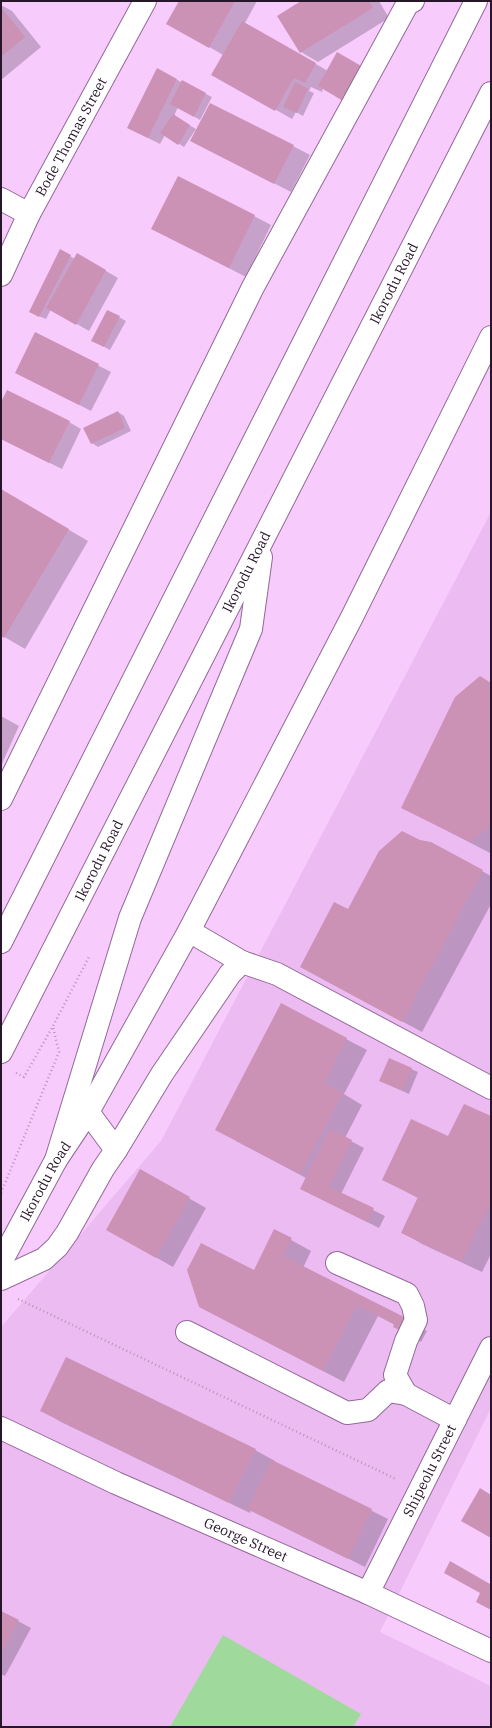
<svg xmlns="http://www.w3.org/2000/svg" width="492" height="1728" font-family="'IBM Plex Serif',serif">
<style>
.built{fill:#ecbbf2}
.green{fill:#a0d99c}
.shadow{fill:#0003}
.building{fill:#cc92b5}
.lines{fill:none;stroke-linecap:round;stroke-linejoin:round}
.minor-casing{stroke:#936998;stroke-width:24}
.major-casing{stroke:#936998;stroke-width:24}
.highway-casing{stroke:#936998;stroke-width:24}
.path{stroke:#b894bc;stroke-width:2.5;stroke-dasharray:1 3;stroke-linecap:butt}
.minor{stroke:#fff;stroke-width:22}
.major{stroke:#fff;stroke-width:22}
.highway{stroke:#fff;stroke-width:22}
.labels{text-anchor:middle;dominant-baseline:central;stroke-width:3;stroke-linejoin:round;paint-order:stroke}
.street-label{font-size:14px;fill:#271629;stroke:#fefefe}
</style>
<rect width="100%" height="100%" fill="#f8cbfd"/>
<path class="built" d="M491 512V1408L380 1632 491 1686V1727H1V1327L161 1141Z"/>
<path class="green" d="M223 1635 361 1714 353 1727H170Z"/>
<g class="shadow">
<path d="M180 1H257L245 23 328 71 322 92 311 87 309 91 314 93 303 116 296 112 292 119 213 74 223 55 168 23Z"/>
<path d="M303 1H379L389 18 318 62 301 52Z"/>
<path d="M1 5 12 11 41 47 1 80Z"/>
<path d="M157 70 212 97 200 120 178 107 174 116 196 129 184 147 165 135 160 144 128 128Z"/>
<path d="M192 141 293 146 310 155 291 192Z"/>
<path d="M254 216 271 225 246 277 152 229Z"/>
<path d="M61 251 75 259 77 254 118 278 89 331 51 309 46 319 36 315Z"/>
<path d="M108 311 126 321 110 350 92 340Z"/>
<path d="M35 333 111 372 91 411 28 379Z"/>
<path d="M1 404 69 422 81 429 62 469 1 439Z"/>
<path d="M118 412 124 416 131 431 98 447 92 443Z"/>
<path d="M1 490 88 541 25 649 1 635Z"/>
<path d="M491 684V852L490 853 403 808Z"/>
<path d="M1 716 19 726 1 766Z"/>
<path d="M420 841 430 843 491 876V904L422 1032 321 978 348 910Z"/>
<path d="M281 1005 367 1050 344 1094 362 1105 345 1138 364 1148 341 1194 385 1216 379 1228 301 1189 306 1178 236 1141Z"/>
<path d="M390 1060 418 1072 409 1094 387 1084Z"/>
<path d="M491 1118V1254L482 1272 422 1244 402 1232 418 1198 383 1180 449 1138Z"/>
<path d="M141 1171 206 1208 173 1267 108 1230Z"/>
<path d="M275 1231 311 1251 303 1268 427 1331 421 1342 395 1325 378 1316 344 1382 200 1307 255 1271Z"/>
<path d="M41 1410 255 1450 275 1461V1462L388 1519 365 1567 251 1510 250 1513 61 1422Z"/>
<path d="M1 1612 31 1628 5 1676 1 1674Z"/>
</g>
<g class="building">
<path d="M179 1H235L209 48 166 24Z"/>
<path d="M301 1H369L373 8 300 53 277 16Z"/>
<path d="M1 7 25 37 1 57Z"/>
<path d="M242 21 316 63 305 83 294 78 275 111 211 75Z"/>
<path d="M337 52 363 67 343 101 318 86Z"/>
<path d="M157 68 177 79 148 138 127 128Z"/>
<path d="M182 80 206 93 194 117 170 104Z"/>
<path d="M295 82 308 89 297 113 283 107Z"/>
<path d="M210 103 294 145 274 184 190 141Z"/>
<path d="M173 114 190 125 178 145 160 133Z"/>
<path d="M178 176 255 215 229 268 151 229Z"/>
<path d="M60 249 71 255 39 317 29 312Z"/>
<path d="M77 253 106 270 76 325 46 308Z"/>
<path d="M107 310 120 316 104 347 91 341Z"/>
<path d="M35 332 99 364 79 405 15 373Z"/>
<path d="M7 390 70 421 49 463 1 439V402Z"/>
<path d="M118 411 125 428 91 444 83 428Z"/>
<path d="M1 489 69 529 4 638 1 636Z"/>
<path d="M480 676 491 683V820L487 829 470 842 401 808 455 697Z"/>
<path d="M402 831 420 840 431 842 483 870 402 1022 300 967 334 902 348 909 379 851Z"/>
<path d="M281 1003 347 1038 324 1083 343 1093 300 1174 215 1130Z"/>
<path d="M389 1058 412 1068 403 1091 379 1081Z"/>
<path d="M464 1104 491 1116V1201L462 1262 401 1233 418 1197 382 1180 411 1119 448 1136Z"/>
<path d="M330 1129 352 1140 329 1187 374 1208 367 1222 300 1189Z"/>
<path d="M140 1169 190 1197 156 1258 106 1230Z"/>
<path d="M274 1229 292 1238 283 1256 408 1319 401 1331 393 1327 394 1324 357 1305 323 1371 199 1307 187 1270 201 1243 254 1270Z"/>
<path d="M66 1357 256 1449 229 1503 40 1411Z"/>
<path d="M272 1460 372 1509 348 1559 247 1509Z"/>
<path d="M480 1488 491 1495V1538L461 1521Z"/>
<path d="M450 1561 490 1584 491 1582V1610L476 1602 480 1593 444 1573Z"/>
<path d="M1 1611 19 1620 1 1654Z"/>
</g>
<g class="lines">
<g class="minor-casing">
<g id="minor">
<path d="M1 199 29 214"/>
<path id="s1" d="M1 275 29 214 145 1"/>
<path d="M189 931 242 962"/>
<path d="M116 1150 162 1074 230 974 242 962 277 974 491 1088"/>
<path d="M337 1263 407 1294 413 1306 416 1320 406 1341 395 1375 406 1394"/>
<path d="M1 1279 44 1259 57 1247 67 1233 103 1169 116 1150 88 1112"/>
<path d="M187 1332 347 1413 368 1410 388 1391 406 1394 455 1420"/>
<path id="s2" d="M1 1428 116 1483 368 1593 491 1651"/>
<path id="s3" d="M368 1593 491 1348"/>
</g>
</g>
<g class="major-casing">
<g id="major">
<path d="M1 799 253 287 409 1"/>
<path id="s4" d="M1 1262 56 1160 88 1112 189 931 352 617 491 337"/>
</g>
</g>
<g class="highway-casing">
<g id="highway">
<path d="M408 3 413 1"/>
<path d="M1 942 476 1"/>
<path id="s5" d="M1 1052 491 93"/>
<path d="M56 1160 130 918 251 629 261 557"/>
</g>
</g>
<g class="path">
<path d="M16 1073 24 1077 53 1026 90 955"/>
<path d="M1 1193 59 1052 53 1027"/>
<path d="M18 1299 396 1479"/>
</g>
<use href="#minor" class="minor"/>
<use href="#major" class="major"/>
<use href="#highway" class="highway"/>
</g>
<g class="labels">
<g class="street-label">
<text stroke="none"><textPath href="#s1" startOffset="155">Bode Thomas Street</textPath></text>
<text stroke="none"><textPath href="#s5" startOffset="863">Ikorodu Road</textPath></text>
<text stroke="none"><textPath href="#s5" startOffset="539">Ikorodu Road</textPath></text>
<text stroke="none"><textPath href="#s5" startOffset="215">Ikorodu Road</textPath></text>
<text stroke="none"><textPath href="#s4" startOffset="92">Ikorodu Road</textPath></text>
<text stroke="none"><textPath href="#s3" startOffset="137">Shipeolu Street</textPath></text>
<text stroke="none"><textPath href="#s2" startOffset="269">George Street</textPath></text>
</g>
</g>
<rect width="492" height="1728" fill="none" stroke="#271629" stroke-width="4"/>
</svg>
